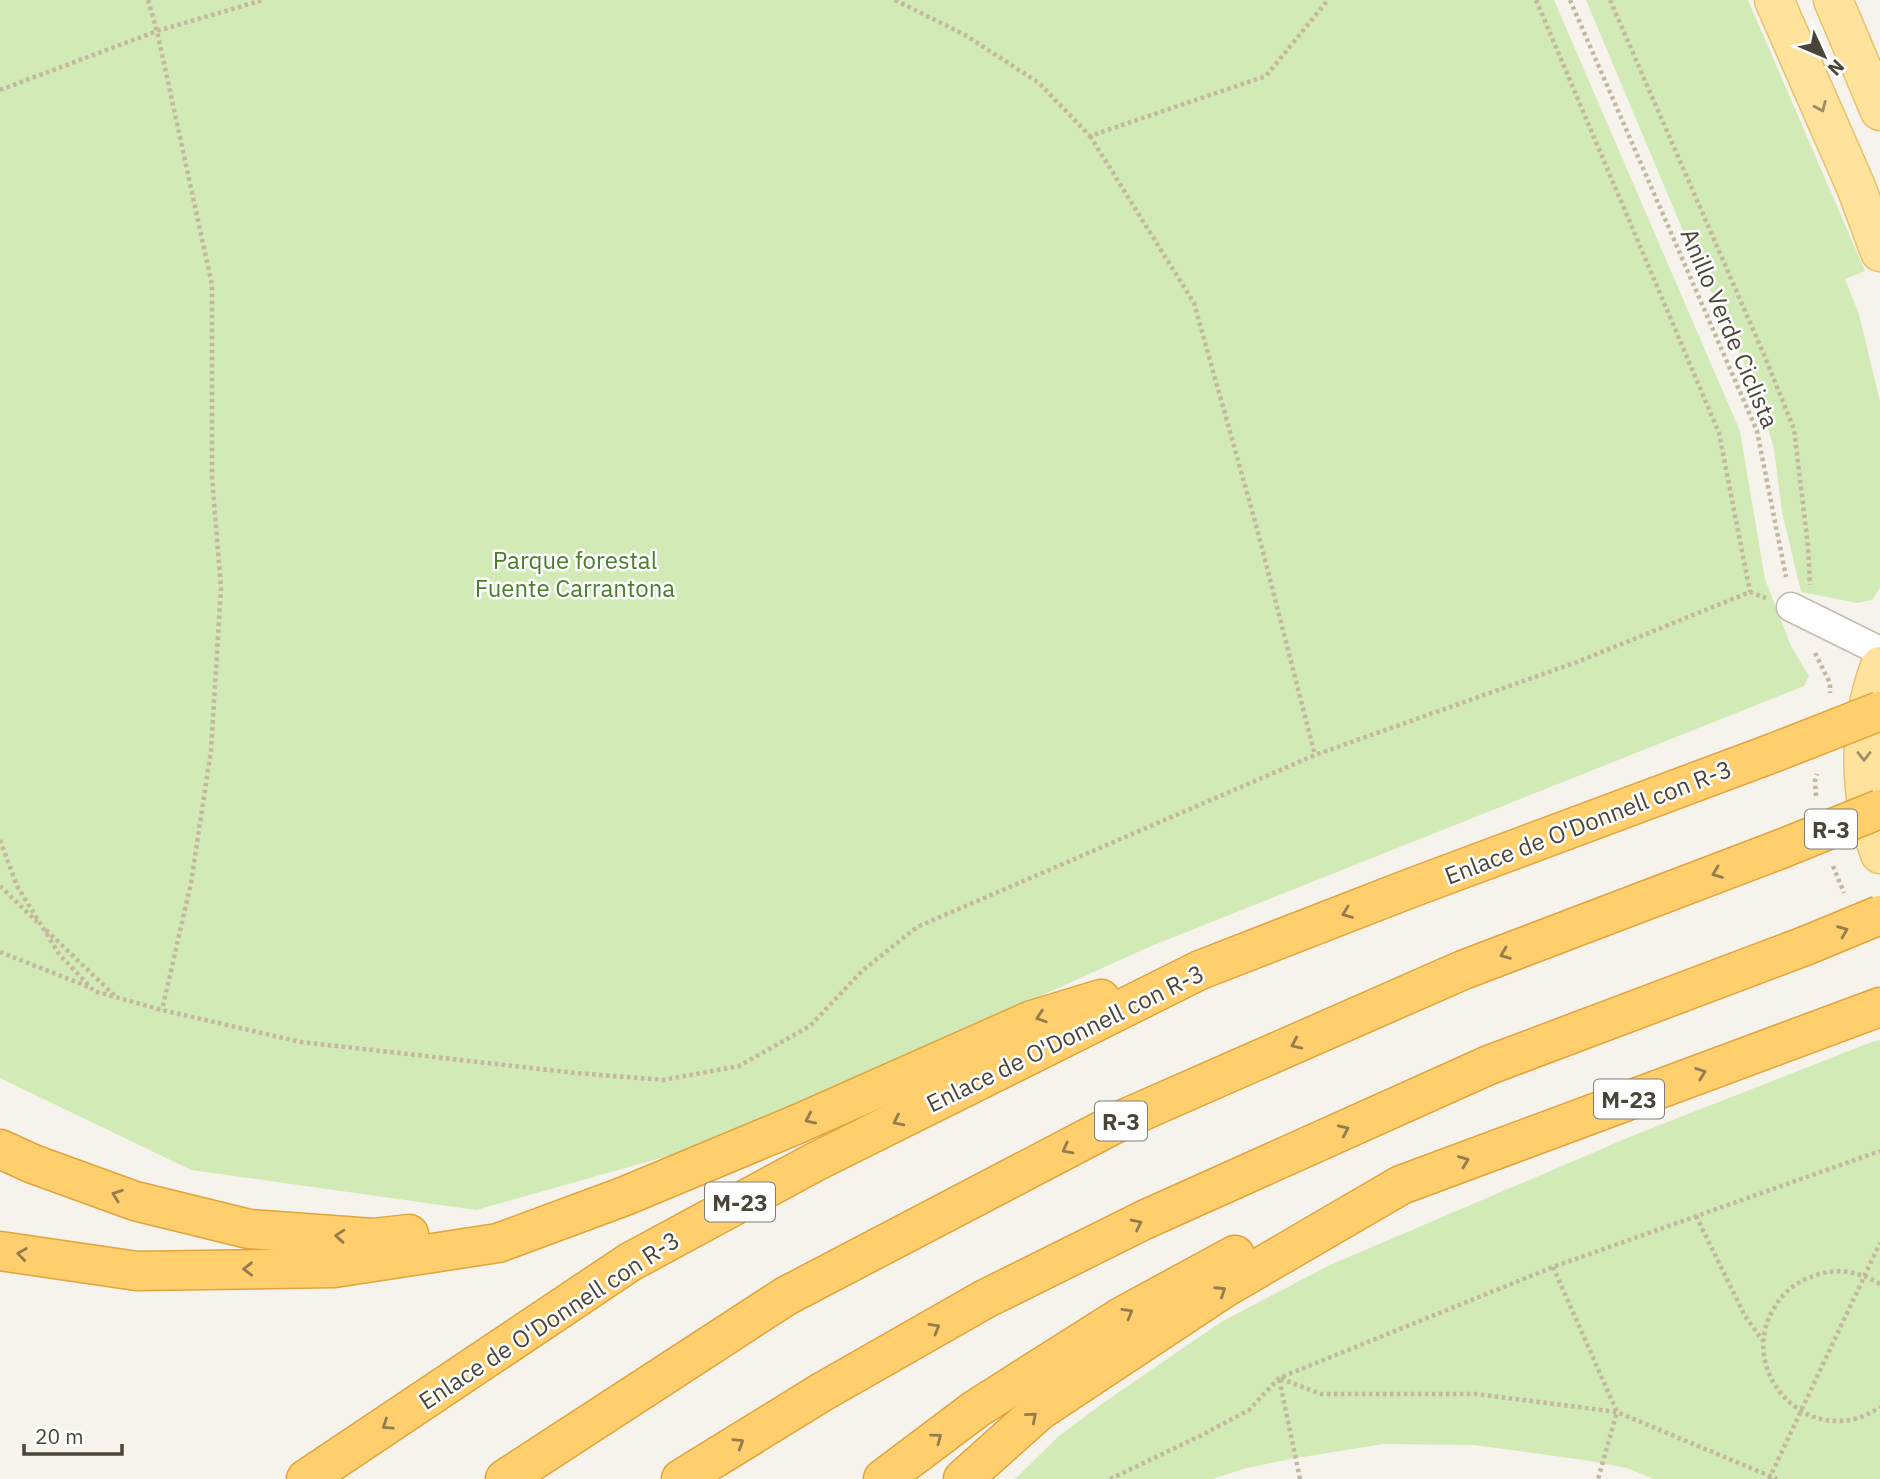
<svg xmlns="http://www.w3.org/2000/svg" width="1880" height="1479" font-family="'IBM Plex Sans',sans-serif">
<style>
.green{fill:#d2eab5}
.lines{fill:none;stroke-linecap:round;stroke-linejoin:round}
.minor-casing{stroke:#c2bbae;stroke-width:31}
.primary-casing{stroke:#e6c16a;stroke-width:41}
.motorway-casing{stroke:#e0a43c;stroke-width:41}
.path{stroke:#c4b79f;stroke-width:4.5;stroke-dasharray:3.5 3.5;stroke-linecap:butt}
.minor{stroke:#fff;stroke-width:28}
.primary{stroke:#ffe39c;stroke-width:38}
.motorway{stroke:#ffcf6e;stroke-width:38}
.motorway-bridge-casing{stroke:#e0a43c;stroke-width:41;stroke-linecap:butt}
.motorway-bridge{stroke:#ffcf6e;stroke-width:38}
.oneway{stroke:#9c8c66}
.oneway2{stroke:#937c4e}
.labels{text-anchor:middle;dominant-baseline:central;stroke-width:5;stroke-linejoin:round;paint-order:stroke}
.shield{fill:#fff;stroke:#817c74;stroke-width:2}
.shield-label{font-size:23px;font-weight:bold;fill:#4b4439}
.street-label{font-size:24px;fill:#4b4439;stroke:#fff}
.park-label{font-size:24px;fill:#4a7f2a;stroke:#fff}
</style>
<rect width="100%" height="100%" fill="#f6f3ec"/>
<g class="green">
<path d="M0 0H1554L1740 431 1765 579 1791 646 1809 676 1804 686 1149 947 714 1143 476 1210 191 1170 0 1078Z"/>
<path d="M1586 0H1748L1865 271 1845 279 1859 314 1880 402V588L1872 600 1857 603 1801 592 1782 512 1774 449 1761 404 1739 351 1686 238Z"/>
<path d="M1880 1040V1479H1654L1627 1468 1584 1460 1474 1445 1383 1444 1290 1459 1247 1468 1212 1479H1015L1059 1436 1106 1401 1221 1322 1330 1265 1632 1136 1872 1042Z"/>
</g>
<g class="lines">
<g class="minor-casing">
<path id="minor" d="M1791 607 1880 651"/>
</g>
<g class="primary-casing">
<g id="primary">
<path d="M1774 0 1856 187 1880 252"/>
<path d="M1833 0 1880 111"/>
<path d="M1880 666C1858 726 1858 793 1880 854"/>
</g>
</g>
<g class="motorway-casing">
<g id="motorway">
<path d="M0 1149 33 1164 135 1201 249 1229 373 1238 409 1234"/>
<path d="M0 1251 137 1271 334 1268 498 1243 625 1196 800 1123 1032 1020 1101 999"/>
<path d="M306 1479 630 1262 815 1162 1200 970 1411 888 1773 753"/>
<path d="M505 1479 786 1296 1124 1119 1463 970 1781 849"/>
<path d="M681 1479 822 1392 985 1299 1144 1220 1489 1065 1805 946"/>
<path d="M883 1479 976 1409 1121 1317 1235 1255"/>
<path d="M963 1479 1039 1411 1226 1287 1401 1185 1880 1007"/>
</g>
</g>
<g class="path">
<path d="M148 0 157 31 212 285V477L221 588 211 750 191 883 162 1010"/>
<path d="M895 0 965 35 1039 83 1090 136 1266 76 1328 0"/>
<path d="M1536 0 1719 433 1750 592"/>
<path d="M1570 0 1757 431 1786 577"/>
<path d="M1610 0 1765 357 1794 429 1808 546 1810 585"/>
<path d="M0 90 157 31 263 0"/>
<path d="M1090 136 1194 303 1256 525 1315 755"/>
<path d="M1815 653 1830 683V693"/>
<path d="M1816 796 1815 780 1817 774"/>
<path d="M0 840 17 886 59 954 94 991 162 1010 301 1042 576 1073 663 1080 739 1066 810 1026 862 971 917 927 1315 755 1577 662 1750 592 1766 598"/>
<path d="M1833 866 1844 893"/>
<path d="M0 886 37 922"/>
<path d="M46 930 116 997"/>
<path d="M0 952 89 987"/>
<path d="M1696 1216 1745 1316 1763 1341"/>
<path d="M1553 1267 1617 1412 1598 1479"/>
<path d="M1880 1284C1856 1270 1834 1267 1808 1278 1792 1285 1781 1295 1773 1310 1744 1359 1784 1422 1839 1421 1854 1421 1868 1415 1880 1407"/>
<path d="M1110 1479 1200 1436 1249 1410 1279 1378 1553 1267 1880 1151"/>
<path d="M1300 1479 1279 1378 1321 1394H1476L1617 1412 1777 1479"/>
<path d="M1769 1479 1880 1243"/>
</g>
<use href="#minor" class="minor"/>
<use href="#primary" class="primary"/>
<use href="#motorway" class="motorway"/>
<g class="motorway-bridge-casing">
<g id="motorway-bridge">
<path d="M1773 753 1880 711"/>
<path d="M1781 849 1880 809"/>
<path d="M1805 946 1880 915"/>
</g>
</g>
<use href="#motorway-bridge" class="motorway-bridge"/>
</g>
<defs><path id="oneway-chevron" d="M-2-3.5L2.5 0L-2 3.5" fill="none" stroke-width="1.6" stroke-linecap="round" stroke-linejoin="round" transform="scale(1.75)"/></defs>
<g class="oneway">
<use href="#oneway-chevron" transform="translate(1821 107) rotate(66)"/>
<use href="#oneway-chevron" transform="translate(1864 756) rotate(90)"/>
</g>
<g class="oneway2">
<use href="#oneway-chevron" transform="translate(1717 873) rotate(159)"/>
<use href="#oneway-chevron" transform="translate(1347 913) rotate(159)"/>
<use href="#oneway-chevron" transform="translate(1843 931) rotate(-22)"/>
<use href="#oneway-chevron" transform="translate(1505 954) rotate(159)"/>
<use href="#oneway-chevron" transform="translate(1041 1017) rotate(162)"/>
<use href="#oneway-chevron" transform="translate(1296 1044) rotate(156)"/>
<use href="#oneway-chevron" transform="translate(1701 1073) rotate(-20)"/>
<use href="#oneway-chevron" transform="translate(810 1119) rotate(156)"/>
<use href="#oneway-chevron" transform="translate(898 1121) rotate(154)"/>
<use href="#oneway-chevron" transform="translate(1344 1130) rotate(-24)"/>
<use href="#oneway-chevron" transform="translate(1067 1149) rotate(152)"/>
<use href="#oneway-chevron" transform="translate(1464 1161) rotate(-21)"/>
<use href="#oneway-chevron" transform="translate(117 1195) rotate(-160)"/>
<use href="#oneway-chevron" transform="translate(1137 1224) rotate(-26)"/>
<use href="#oneway-chevron" transform="translate(340 1236) rotate(-176)"/>
<use href="#oneway-chevron" transform="translate(22 1254) rotate(-172)"/>
<use href="#oneway-chevron" transform="translate(248 1269) rotate(179)"/>
<use href="#oneway-chevron" transform="translate(1221 1291) rotate(-33)"/>
<use href="#oneway-chevron" transform="translate(1128 1313) rotate(-30)"/>
<use href="#oneway-chevron" transform="translate(935 1328) rotate(-30)"/>
<use href="#oneway-chevron" transform="translate(1032 1417) rotate(-41)"/>
<use href="#oneway-chevron" transform="translate(387 1425) rotate(146)"/>
<use href="#oneway-chevron" transform="translate(937 1438) rotate(-37)"/>
<use href="#oneway-chevron" transform="translate(739 1443) rotate(-32)"/>
</g>
<g class="labels">
<g class="shield">
<rect x="1805" y="809.5" width="52" height="39" rx="5"/>
<rect x="1594" y="1079.5" width="70" height="39" rx="5"/>
<rect x="1095" y="1101.5" width="52" height="39" rx="5"/>
<rect x="705" y="1182.5" width="70" height="39" rx="5"/>
</g>
<g class="shield-label">
<text x="1831" y="829">R-3</text>
<text x="1629" y="1099">M-23</text>
<text x="1121" y="1121">R-3</text>
<text x="740" y="1202">M-23</text>
</g>
<g class="street-label">
<text transform="translate(1730 328) rotate(67)">Anillo Verde Ciclista</text>
<text transform="translate(1588 822) rotate(-21)">Enlace de O'Donnell con R-3</text>
<text transform="translate(1065 1038) rotate(-26)">Enlace de O'Donnell con R-3</text>
<text transform="translate(549 1320) rotate(-33)">Enlace de O'Donnell con R-3</text>
</g>
<g class="park-label">
<text x="575" y="560">Parque forestal<tspan x="575" dy="28">Fuente Carrantona</tspan></text>
</g>
</g>
<g transform="translate(1824 56) rotate(134)" stroke="#ffffff" stroke-width="5" paint-order="stroke">
<path d="M0-5L12 26L0 18L-12 26Z" fill="#4b4439"/>
<text y="-10" font-size="19" font-weight="bold" text-anchor="middle" fill="#4b4439">N</text>
</g>
<path d="M24 1444v10h98v-10" fill="none" stroke="#4b4439" stroke-width="3.5"/>
<text x="35" y="1444" font-size="21" fill="#4b4439" stroke="#ffffff" stroke-width="5" paint-order="stroke">20 m</text>
</svg>
